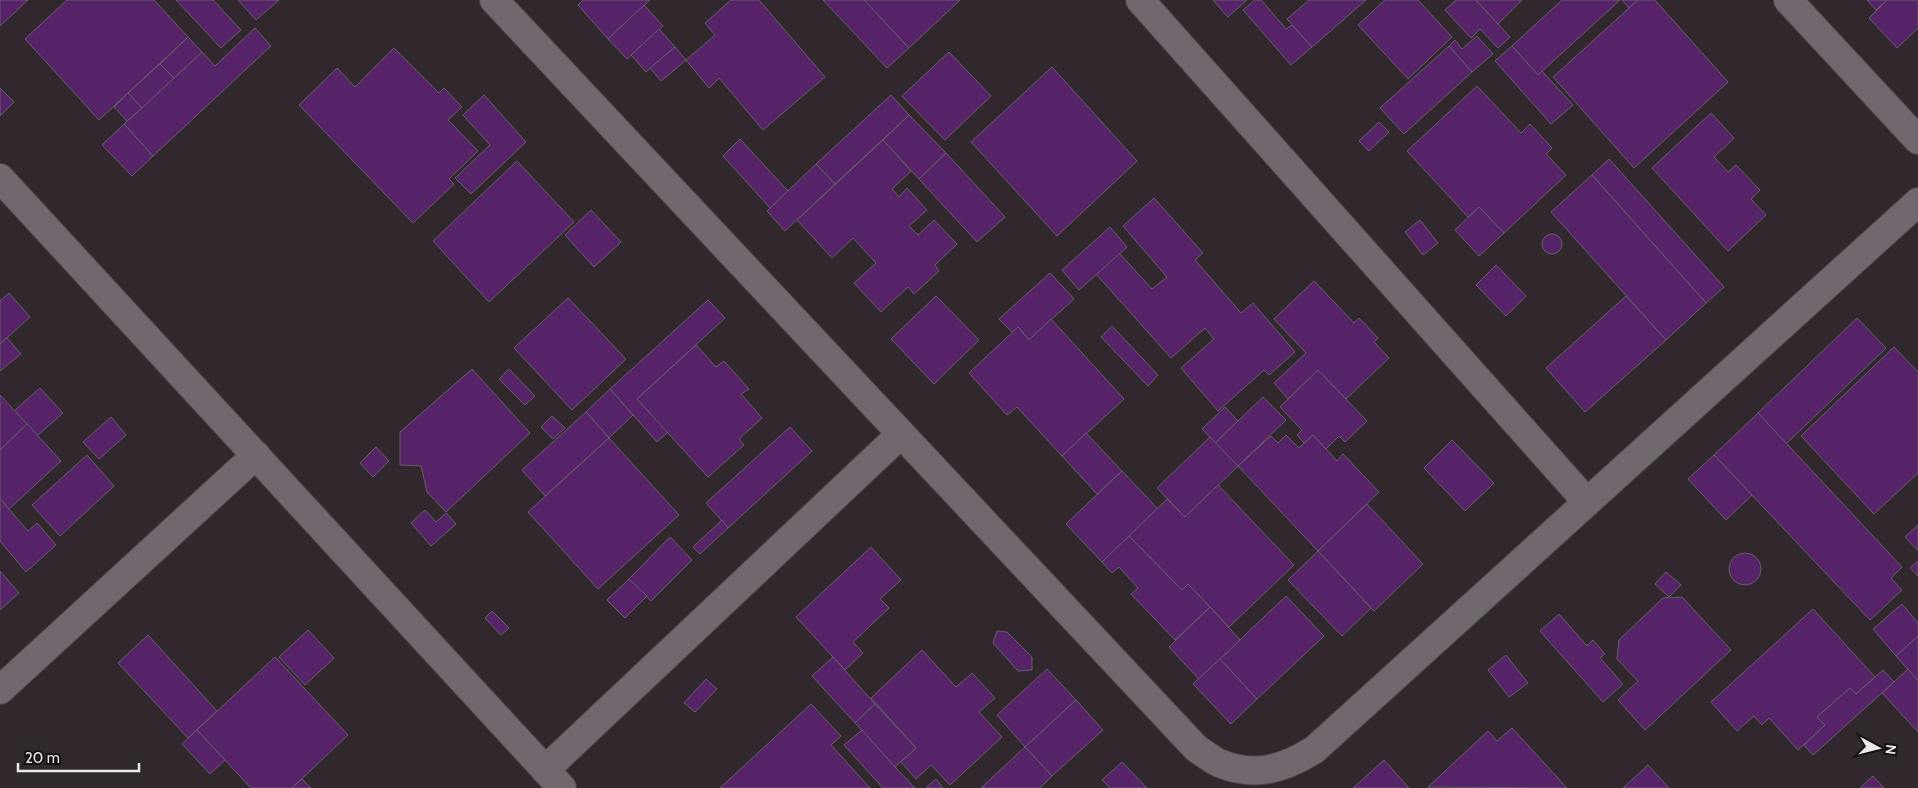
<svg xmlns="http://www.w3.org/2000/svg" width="1918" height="788" font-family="Cabin,sans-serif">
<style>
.building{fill:#562369;stroke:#665f68}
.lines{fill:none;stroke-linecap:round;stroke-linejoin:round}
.minor-casing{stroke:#4b4449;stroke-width:30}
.minor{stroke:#71676e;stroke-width:28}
</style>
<rect width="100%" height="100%" fill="#30282d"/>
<g class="building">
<path d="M0 0H28L0 26Z"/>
<path d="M67 0H154L188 37 99 120 25 39Z"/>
<path d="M176 0H213L241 30 221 48Z"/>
<path d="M238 0H279L256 20Z"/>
<path d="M583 0H650L608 39 578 5Z"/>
<path d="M731 0H759L825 77 763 130 719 78 709 88 686 60 715 35 705 23Z"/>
<path d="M823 0H865L909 48 887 68Z"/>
<path d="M864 0H960L909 48Z"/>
<path d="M1213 0H1247L1228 17Z"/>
<path d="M1255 0H1261L1286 29 1292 25 1312 47 1291 65 1243 10Z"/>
<path d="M1309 0H1366L1312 47 1287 19Z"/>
<path d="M1385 0H1418L1452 37 1408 79 1358 25Z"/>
<path d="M1456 0H1476L1510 37 1498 48 1480 29 1471 38 1445 10Z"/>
<path d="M1476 0H1522L1498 24Z"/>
<path d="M1562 0H1620L1538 75 1512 46Z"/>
<path d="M1622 0H1638L1629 8Z"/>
<path d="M1638 0H1655L1728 82 1634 168 1553 77Z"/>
<path d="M1867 0H1887L1876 10Z"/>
<path d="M1887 0H1918V28L1897 48 1869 18Z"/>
<path d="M644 5 663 26 627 59 608 39Z"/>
<path d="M255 28 271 46 153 156 124 124 202 52 215 66Z"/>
<path d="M659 29 675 47 646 72 631 55Z"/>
<path d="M1477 36 1493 54 1472 72 1449 46 1455 40 1462 49Z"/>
<path d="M188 37 202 52 174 78 160 64Z"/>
<path d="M1449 46 1472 72 1404 134 1380 108Z"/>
<path d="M1512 46 1538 75 1542 71 1573 105 1551 124 1495 61Z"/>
<path d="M675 47 686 60 661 81 650 68Z"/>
<path d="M394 48 439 93 444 88 462 107 448 120 478 151 449 179 454 184 413 223 299 105 337 68 355 87Z"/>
<path d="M949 52 991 96 945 140 902 96Z"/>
<path d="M160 64 174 78 142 108 128 93Z"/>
<path d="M1052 67 1137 161 1057 236 971 142Z"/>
<path d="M1477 86 1521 133 1530 124 1552 148 1546 154 1566 175 1504 233 1479 207 1468 217 1407 151Z"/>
<path d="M0 88 14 102 0 116Z"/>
<path d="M128 93 142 108 127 121 114 107Z"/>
<path d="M484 95 526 142 471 194 455 178 490 145 463 115Z"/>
<path d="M891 95 909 115 835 184 816 164Z"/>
<path d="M1711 113 1734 138 1714 157 1728 172 1736 165 1760 190 1751 199 1766 215 1728 251 1652 168Z"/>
<path d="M909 115 946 153 919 179 883 140Z"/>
<path d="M1379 122 1389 132 1369 151 1359 141Z"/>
<path d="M124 124 153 156 132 176 102 145Z"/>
<path d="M740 139 788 191 770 208 723 156Z"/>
<path d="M883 140 911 171 892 189 899 197 907 188 927 210 909 226 918 235 934 220 957 244 935 265 939 271 914 294 908 287 881 312 854 283 876 263 853 238 832 258 797 220Z"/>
<path d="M946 153 1005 217 977 242 919 179Z"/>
<path d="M1609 159 1724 287 1706 303 1592 175Z"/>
<path d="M517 161 574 222 489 302 433 241Z"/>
<path d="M816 164 835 184 785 231 767 211Z"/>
<path d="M1592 175 1706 303 1666 340 1551 212Z"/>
<path d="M1154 198 1203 253 1195 260 1241 313 1253 303 1295 352 1269 375 1264 370 1218 411 1181 368 1214 339 1205 328 1171 358 1096 274 1119 253 1152 289 1167 277 1123 226Z"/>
<path d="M1479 207 1504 233 1479 256 1455 230Z"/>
<path d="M591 210 621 242 594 267 565 235Z"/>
<path d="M1420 220 1438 243 1423 255 1405 232Z"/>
<path d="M1110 227 1127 247 1079 290 1062 270Z"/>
<circle cx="1552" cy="244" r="10"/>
<path d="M1496 265 1526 296 1506 316 1476 285Z"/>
<path d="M1050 273 1074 299 1029 340 1018 327 1013 333 999 319Z"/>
<path d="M1314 281 1354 323 1359 318 1378 338 1374 342 1389 358 1346 399 1318 370 1288 399 1274 383 1306 353 1274 319Z"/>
<path d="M9 293 30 317 0 344V301Z"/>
<path d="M936 296 979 340 934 384 891 339Z"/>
<path d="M1626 296 1666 340 1585 412 1546 368Z"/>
<path d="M568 298 626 359 572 410 514 348Z"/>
<path d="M708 300 725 318 637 399 668 432 657 442 610 389Z"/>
<path d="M1857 318 1886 348 1786 444 1758 413Z"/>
<path d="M1051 319 1124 399 1062 456 1017 407 1007 415 969 373 1018 327 1029 340Z"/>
<path d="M1112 326 1158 375 1148 386 1101 337Z"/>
<path d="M7 338 21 354 0 371V344Z"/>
<path d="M696 345 716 367 724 361 749 389 741 394 762 418 739 439 744 445 708 477 637 399Z"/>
<path d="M1894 347 1918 372V473L1874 514 1801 436Z"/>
<path d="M472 369 530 433 446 512 427 492 421 466 400 465V432Z"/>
<path d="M509 369 535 396 525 405 499 379Z"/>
<path d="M1318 370 1367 421 1345 442 1339 436 1326 449 1313 435 1304 443 1297 435 1302 430 1280 407Z"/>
<path d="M40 388 63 413 37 436 14 411Z"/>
<path d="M610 389 633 415 609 438 586 412Z"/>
<path d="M0 395 27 424 0 450Z"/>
<path d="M1263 397 1286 420 1238 466 1215 443Z"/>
<path d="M1225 407 1238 421 1215 443 1202 429Z"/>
<path d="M586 412 609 438 545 496 522 470Z"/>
<path d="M1758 413 1902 567 1891 578 1902 590 1870 620 1714 455Z"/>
<path d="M552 416 565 428 553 439 541 427Z"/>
<path d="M111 417 126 435 99 459 83 442Z"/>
<path d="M27 424 61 461 9 509 0 499V450Z"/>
<path d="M790 427 812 451 728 528 706 503Z"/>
<path d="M1086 433 1122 471 1097 494 1062 456Z"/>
<path d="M1286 435 1299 448 1313 435 1337 461 1343 454 1379 492 1318 551 1238 466 1271 436 1278 443Z"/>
<path d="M1210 437 1238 466 1185 517 1157 488Z"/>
<path d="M609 438 679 515 598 589 528 512Z"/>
<path d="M1452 440 1494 483 1465 511 1424 468Z"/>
<path d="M376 447 389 461 373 477 360 463Z"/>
<path d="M87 455 114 486 60 536 32 505Z"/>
<path d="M1714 455 1752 495 1726 520 1688 479Z"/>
<path d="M1122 471 1158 509 1102 562 1066 524Z"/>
<path d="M1218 485 1294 565 1229 627 1188 584 1182 590 1129 536 1167 499 1185 517Z"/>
<path d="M0 499 28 531 37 523 56 545 26 572 0 541Z"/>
<path d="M1367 504 1423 564 1374 611 1318 551Z"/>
<path d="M425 510 436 522 446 513 456 524 431 546 411 523Z"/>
<path d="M722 520 728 528 700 554 693 547Z"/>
<path d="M1918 525V551L1905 537Z"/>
<path d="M1129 536 1182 590 1188 584 1210 607 1175 640 1131 594 1138 588 1119 567 1112 573 1102 562Z"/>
<path d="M670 537 692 560 651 601 629 579Z"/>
<path d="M871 547 901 580 880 599 889 608 853 642 863 653 845 670 796 617Z"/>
<path d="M1318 551 1371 608 1342 636 1288 580Z"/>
<circle cx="1745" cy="569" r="16"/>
<path d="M1918 561V576L1910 568Z"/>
<path d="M0 571 19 593 0 610Z"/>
<path d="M1666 572 1681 585 1669 597 1655 584Z"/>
<path d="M629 579 647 596 625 618 607 600Z"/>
<path d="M1286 596 1324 636 1257 699 1220 659Z"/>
<path d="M1682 597 1731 650 1645 730 1618 700 1638 681 1617 659 1619 640 1663 598Z"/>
<path d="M1902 604 1918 623V636L1896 656 1873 629Z"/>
<path d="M1210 607 1240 640 1199 679 1169 647Z"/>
<path d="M1813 609 1875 677 1856 694 1850 688 1817 717 1825 725 1798 750 1769 718 1762 725 1754 716 1737 731 1711 702Z"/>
<path d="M492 611 509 628 501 635 485 618Z"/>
<path d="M1559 614 1587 646 1593 640 1605 654 1600 658 1623 684 1603 702 1540 631Z"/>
<path d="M308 630 334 658 305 685 279 657Z"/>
<path d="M997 631 1007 632 1032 657V670L1018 671 993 643Z"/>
<path d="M148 635 217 711 188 738 118 663Z"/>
<path d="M1918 636V681L1896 656Z"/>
<path d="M922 650 956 687 972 673 995 698 979 712 1002 737 950 785 931 765 916 779 901 762 916 748 871 698Z"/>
<path d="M1506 655 1528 683 1509 697 1488 670Z"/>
<path d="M275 657 348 735 292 788H251L197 730Z"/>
<path d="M833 657 875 704 855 723 812 676Z"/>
<path d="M1220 659 1257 699 1231 724 1193 684Z"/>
<path d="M1047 669 1076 700 1025 747 997 715Z"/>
<path d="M1908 669 1918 681V732L1882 693Z"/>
<path d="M1883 670 1894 682 1813 755 1804 745 1825 725 1817 717 1850 688 1856 694Z"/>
<path d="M706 679 717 689 695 712 684 703Z"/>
<path d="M1076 700 1103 730 1052 776 1025 747Z"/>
<path d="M811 704 841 736 831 745 870 788H720Z"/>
<path d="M875 704 916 748 895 767 855 723Z"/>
<path d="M1512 728 1567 788 1428 787 1488 731 1497 741Z"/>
<path d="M197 730 225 760 210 774 182 744Z"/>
<path d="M862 730 895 767 915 788H883L844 745Z"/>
<path d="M1025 747 1052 776 1040 788H981Z"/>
<path d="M1384 760 1409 788H1353Z"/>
<path d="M1122 762 1147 788H1110L1102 780Z"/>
<path d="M1648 765 1669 788H1623Z"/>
<path d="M1873 776 1884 788H1860Z"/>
<path d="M302 779 311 788H292Z"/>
<path d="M936 779 943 788H926Z"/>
</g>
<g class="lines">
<g class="minor-casing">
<g id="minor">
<path d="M494 0 1196 748C1203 753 1211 759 1219 763 1255 778 1283 769 1314 750L1918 202"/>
<path d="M1140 0 1587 502"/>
<path d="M1788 0 1918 140"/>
<path d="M0 178 562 788"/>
<path d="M0 690 256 455"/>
<path d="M545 770 901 434"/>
</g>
</g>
<use href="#minor" class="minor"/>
</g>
<g transform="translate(1878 748) rotate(97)" stroke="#161214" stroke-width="4" paint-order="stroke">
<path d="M0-4L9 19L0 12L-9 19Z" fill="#ece7eb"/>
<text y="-8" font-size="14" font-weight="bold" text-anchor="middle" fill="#ece7eb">N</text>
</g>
<path d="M18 763v8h121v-8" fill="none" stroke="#ece7eb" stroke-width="2.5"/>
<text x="25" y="763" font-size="15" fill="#ece7eb" stroke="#161214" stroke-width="4" paint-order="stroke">20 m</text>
</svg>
